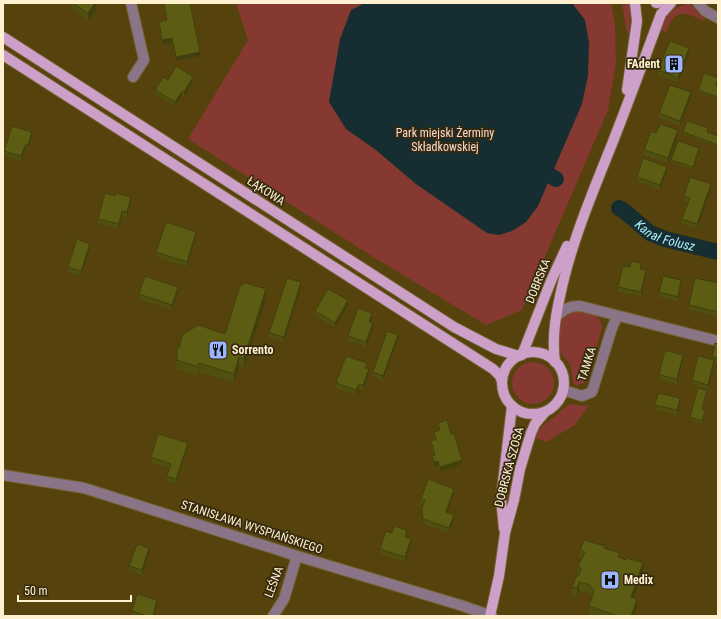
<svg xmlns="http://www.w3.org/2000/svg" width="721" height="619" font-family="'Roboto Condensed',sans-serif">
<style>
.green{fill:#853930}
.water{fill:#162d31}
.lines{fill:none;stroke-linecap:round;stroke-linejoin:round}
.canal{stroke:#162d31;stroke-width:16}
.minor-casing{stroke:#74622f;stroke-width:12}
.primary-casing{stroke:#74622f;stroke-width:12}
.minor{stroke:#8a7488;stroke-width:10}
.primary{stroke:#cda0ca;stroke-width:10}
.wall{fill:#504f10}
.shaded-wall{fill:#41400d}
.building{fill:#5d5c13;stroke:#41400d}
.labels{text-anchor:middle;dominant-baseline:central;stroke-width:3.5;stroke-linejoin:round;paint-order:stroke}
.poi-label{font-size:12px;font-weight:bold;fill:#fff1d0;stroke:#352a0e;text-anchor:start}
.park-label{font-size:12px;fill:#f8d8d3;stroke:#352a0e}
.street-label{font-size:12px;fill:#fff1d0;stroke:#352a0e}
.water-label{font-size:13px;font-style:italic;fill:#a8effb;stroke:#352a0e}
</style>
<rect width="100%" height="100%" fill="#55420c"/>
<g class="green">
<path d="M236 3H611L615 23 616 63 608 110 522 310 486 325 370 255 188 139 248 40Z"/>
<path d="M622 3H629C631 13 630 23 629 33L627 34Z"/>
<path d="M688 3C694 6 699 15 705 19L704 21C684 12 674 8 666 33L660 29 665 15 673 9Z"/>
<path d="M578 311C590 313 601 314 602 328L587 381 577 386 573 383C572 377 572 370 570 365 568 360 564 359 562 355 554 343 558 323 566 313Z"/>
<circle cx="533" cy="383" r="21"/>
<path d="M571 404 585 406 589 405 575 425 546 442 535 438C543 421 547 424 559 413 564 409 564 406 571 404Z"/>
</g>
<path class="water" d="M365 3H572L585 20 589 43 588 75 582 104 538 206 526 222 512 231 499 235 487 233 416 184 376 150 346 129 329 102 340 39 351 10Z"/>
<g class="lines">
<g class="canal">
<path d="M551 176 556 179"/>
<path id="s1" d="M619 208 623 210 650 233 665 239 718 252"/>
</g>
<g class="minor-casing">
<g id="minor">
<path d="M131 3 144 60 133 77"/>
<path d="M698 3 705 11 718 18"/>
<path d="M556 317C564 309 569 306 580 306L718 341"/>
<path d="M563 390 582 396 592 392 611 331 617 316"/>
<path d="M3 475 84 488 297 556 460 605 492 616"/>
<path d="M273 616 284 599 297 556"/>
</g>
</g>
<g class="primary-casing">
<g id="primary">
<path d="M656 3H658"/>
<path d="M3 37 454 327 496 349 519 356"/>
<path d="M3 55 493 369 500 376 502 382"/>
<path d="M627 90 637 21 635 3"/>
<circle cx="533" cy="383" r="31"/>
<path d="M522 355 551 281 567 246"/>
<path d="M555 362C552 339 555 319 560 296 571 243 592 194 612 144 629 101 645 57 661 14L671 3"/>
<path d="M504 529 501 499 512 406"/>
<path d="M490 616 499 576 505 533 514 500 520 469 531 433 535 424 545 412"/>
</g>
</g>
<use href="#minor" class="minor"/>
<use href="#primary" class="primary"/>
</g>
<g class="wall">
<path d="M67 3H96V9L88 20 74 11 72 6Z"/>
<path d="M163 3H190L200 56 176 61 172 42 162 45 159 26V22L167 20Z"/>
<path d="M689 53 678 82 658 75V70Z"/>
<path d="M168 80 193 82 184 96 182 95 175 107 155 94V90Z"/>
<path d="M716 86H718V99L698 92V90Z"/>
<path d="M691 97 680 126 659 118V113Z"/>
<path d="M708 131 707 132 718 136V147L683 134V132Z"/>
<path d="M656 133 678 135 668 163 644 155V150Z"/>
<path d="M32 137 28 149H26L21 161 4 156V151Z"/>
<path d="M699 151 693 170 671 162V160Z"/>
<path d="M667 172 660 190 637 181V177Z"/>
<path d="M711 189 697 229 682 224V219L688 203 684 201V196Z"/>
<path d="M131 202 127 217 122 216 119 229 98 224V219Z"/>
<path d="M196 236 187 267 156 257V252Z"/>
<path d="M90 249 81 276 68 272V267Z"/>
<path d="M630 267 641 268V269L646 275 641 296 618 292V287Z"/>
<path d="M718 283V317L689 310V305Z"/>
<path d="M681 285 678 301 659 297V292Z"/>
<path d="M301 287 284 342 269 337V333Z"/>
<path d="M178 292 172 310 139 299V294Z"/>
<path d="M266 299 244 368 239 366 234 383 199 372 198 376 177 369V347L179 348 225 334Z"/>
<path d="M348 305 335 327 315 316V311Z"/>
<path d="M372 318 371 322 373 328 366 347 348 340V336Z"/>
<path d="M398 339 383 380 373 377V372Z"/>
<path d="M718 344V363L714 362V365L708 389 692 385V380L712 360V357Z"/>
<path d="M683 360 677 384 659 380V375Z"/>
<path d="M366 368 369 374 363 390 359 388 356 395 336 388V383Z"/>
<path d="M707 392 703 409 705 412 702 423 690 420V417Z"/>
<path d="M680 403 677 415 655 410V405Z"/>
<path d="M438 423 451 434 462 464 440 471 438 465 434 467 432 460V456L434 455 431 446V441L435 440 434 437V432L439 430 438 427Z"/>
<path d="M188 448 176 484 167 481V476L169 468 151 462V457Z"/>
<path d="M454 494 447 512 454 519 449 533 423 524 422 508 423 504 421 503V499Z"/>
<path d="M392 533 407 534 406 537 411 544 405 562 380 554V549Z"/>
<path d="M605 548 643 572 634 598 637 608 634 616H593L589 615V606L592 598 590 594 579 591 577 598 572 596V587L578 575V567L582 559H580V550Z"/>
<path d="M149 553 142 575 129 571V566Z"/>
<path d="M157 605 154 616H132V611Z"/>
</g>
<g class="shaded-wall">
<path d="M95 3H96V9L88 20V13Z"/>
<path d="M172 38V42L162 45V40Z"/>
<path d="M689 48V53L678 82V78Z"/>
<path d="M200 52V56L176 61V57Z"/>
<path d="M193 77V82L184 96V92Z"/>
<path d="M182 91V95L175 107V102Z"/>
<path d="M691 92V97L680 126V121Z"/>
<path d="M678 130V135L668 163V158Z"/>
<path d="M32 132V137L28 149V145Z"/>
<path d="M26 144V149L21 161V156Z"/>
<path d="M699 148V151L693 170V167Z"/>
<path d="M667 167V172L660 190V185Z"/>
<path d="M711 184V189L697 229V224Z"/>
<path d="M131 197V202L127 217V212Z"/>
<path d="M122 211V216L119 229V224Z"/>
<path d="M196 232V236L187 267V262Z"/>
<path d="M90 244V249L81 276V271Z"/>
<path d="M646 270V275L641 296V292Z"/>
<path d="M681 280V285L678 301V297Z"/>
<path d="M301 282V287L284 342V337Z"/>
<path d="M178 287V292L172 310V305Z"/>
<path d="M266 289V299L244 368V359Z"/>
<path d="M348 300V305L335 327V323Z"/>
<path d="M372 313V318L369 326V322Z"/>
<path d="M373 323V328L366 347V342Z"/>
<path d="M398 335V339L383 380V376Z"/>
<path d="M683 355V360L677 384V379Z"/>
<path d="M239 357V366L234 383V374Z"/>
<path d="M714 360V365L708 389V385Z"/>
<path d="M199 363V372L198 376V367Z"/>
<path d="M369 369V374L363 390V385Z"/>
<path d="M359 384V388L356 395V390Z"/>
<path d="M680 398V403L677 415V410Z"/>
<path d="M188 443V448L176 484V479Z"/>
<path d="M462 460V464L440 471V467Z"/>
<path d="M438 461V465L434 467V462Z"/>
<path d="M454 489V494L446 516V512Z"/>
<path d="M454 515V519L449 533V528Z"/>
<path d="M407 530V534L405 542V537Z"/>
<path d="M411 539V544L405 562V557Z"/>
<path d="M149 548V553L142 575V570Z"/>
<path d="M643 563V572L631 606V597Z"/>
<path d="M579 582V591L577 598V588Z"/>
<path d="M637 599V608L634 616H631Z"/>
<path d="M157 600V605L154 616H153Z"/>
</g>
<g class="building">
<path d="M74 3H95L88 13 74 4Z"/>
<path d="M164 3H190L200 52 176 57 172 38 162 40 159 22 167 20Z"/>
<path d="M670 41 689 48 678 78 658 70Z"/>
<path d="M176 66 193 77 184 92 182 91 175 102 155 90 163 77 168 80Z"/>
<path d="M704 73 718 78 716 86H718V97L698 90Z"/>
<path d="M670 85 691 92 680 121 659 113Z"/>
<path d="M687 121 708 128 707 132 718 136V145L683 132Z"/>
<path d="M660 124 678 130 668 158 644 150 651 131 656 133Z"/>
<path d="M12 126 32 132 28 145 26 144 21 156 4 151Z"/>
<path d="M678 141 699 148 693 167 671 160Z"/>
<path d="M643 158 667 167 660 185 637 177Z"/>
<path d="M690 177 711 184 697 224 682 219 690 198 684 196Z"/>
<path d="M105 193 115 196V193L131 197 127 212 122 211 119 224 98 219Z"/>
<path d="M166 222 196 232 187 262 156 252Z"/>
<path d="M77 239 90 244 81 271 68 267Z"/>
<path d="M631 261 641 263 640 269 646 270 641 292 618 287 623 266 630 267Z"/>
<path d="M145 276 178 287 172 305 139 294Z"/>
<path d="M663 276 681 280 678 297 659 292Z"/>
<path d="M287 278 301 282 284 337 269 333Z"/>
<path d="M695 278 718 283V312L689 305Z"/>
<path d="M246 283 266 289 244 359 239 357 234 374 199 363 198 367 177 360V347L179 348 182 335 198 325 225 334 240 286Z"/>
<path d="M328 289 348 300 335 323 315 311Z"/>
<path d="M358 308 372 313 369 322 373 323 366 342 348 336Z"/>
<path d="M387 331 398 335 383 376 373 372Z"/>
<path d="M715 343 718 344V358L712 357Z"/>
<path d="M665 350 683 355 677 379 659 375Z"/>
<path d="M346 356 367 363 365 368 369 369 363 385 359 384 356 390 336 383Z"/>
<path d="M698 356 714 360 708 385 692 380Z"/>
<path d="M698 388 707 390 702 409 705 410 702 421 690 417Z"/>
<path d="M658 393 680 398 677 410 655 405Z"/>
<path d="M447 420 451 434 454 433 462 460 440 467 438 461 434 462 432 456 435 455 431 441 436 439 434 432 440 430 438 423Z"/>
<path d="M158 434 188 443 176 479 167 476 171 464 151 457Z"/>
<path d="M428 479 454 489 446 512 454 515 449 528 423 519 422 508 425 500 421 499Z"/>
<path d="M394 526 407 530 405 537 411 539 405 557 380 549 386 531 392 533Z"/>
<path d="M584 540 605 546 604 548 620 553 618 557 626 560 627 558 643 563 631 597 637 599 631 616H614L615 615 589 606 594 592 590 585 579 582 577 588 572 587 577 575H579L581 568 578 567 585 552 580 550Z"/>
<path d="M137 544 149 548 142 570 129 566Z"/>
<path d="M137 594 157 600 153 616H148L132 611Z"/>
</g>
<defs>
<g id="building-square" transform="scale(1)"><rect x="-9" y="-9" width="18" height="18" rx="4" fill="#9ab5fd" stroke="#352a0e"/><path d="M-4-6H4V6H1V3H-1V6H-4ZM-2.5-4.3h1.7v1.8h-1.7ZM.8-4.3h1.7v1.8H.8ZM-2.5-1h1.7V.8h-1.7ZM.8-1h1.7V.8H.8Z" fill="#111"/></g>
<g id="restaurant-square" transform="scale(1)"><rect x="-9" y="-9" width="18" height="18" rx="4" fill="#9ab5fd" stroke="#352a0e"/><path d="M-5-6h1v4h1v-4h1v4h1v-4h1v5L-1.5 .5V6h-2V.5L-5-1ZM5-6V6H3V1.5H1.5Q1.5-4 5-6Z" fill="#111"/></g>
<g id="hospital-square" transform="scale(1)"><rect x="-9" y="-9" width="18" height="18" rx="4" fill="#9ab5fd" stroke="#352a0e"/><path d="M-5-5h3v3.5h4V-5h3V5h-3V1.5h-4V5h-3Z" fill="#111"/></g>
</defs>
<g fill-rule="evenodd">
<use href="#building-square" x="674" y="64"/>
<use href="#restaurant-square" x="218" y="350"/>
<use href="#hospital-square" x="610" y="580"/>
</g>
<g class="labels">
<g class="poi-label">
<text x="660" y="64" text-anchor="end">FAdent</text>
<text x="232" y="350">Sorrento</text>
<text x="624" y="580">Medix</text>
</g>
<g class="park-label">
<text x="445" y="133">Park miejski Żerminy<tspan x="445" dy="14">Składkowskiej</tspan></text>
</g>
<g class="street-label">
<text transform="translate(266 191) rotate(33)">ŁĄKOWA</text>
<text transform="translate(538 281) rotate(-68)">DOBRSKA</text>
<text transform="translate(587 364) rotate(-72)">TAMKA</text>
<text transform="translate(509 467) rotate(-75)">DOBRSKA SZOSA</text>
<text transform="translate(252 527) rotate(18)">STANISŁAWA WYSPIAŃSKIEGO</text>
<text transform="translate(274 582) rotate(-69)">LEŚNA</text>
</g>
<g class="water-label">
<text stroke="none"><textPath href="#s1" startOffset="55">Kanał Folusz</textPath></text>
</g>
</g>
<rect width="721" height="619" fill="none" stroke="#fff1d0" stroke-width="8"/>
<path d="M18 595v6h113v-6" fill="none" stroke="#fff1d0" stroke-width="2"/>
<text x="24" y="595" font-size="12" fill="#fff1d0" stroke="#352a0e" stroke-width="3" paint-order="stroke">50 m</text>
</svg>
